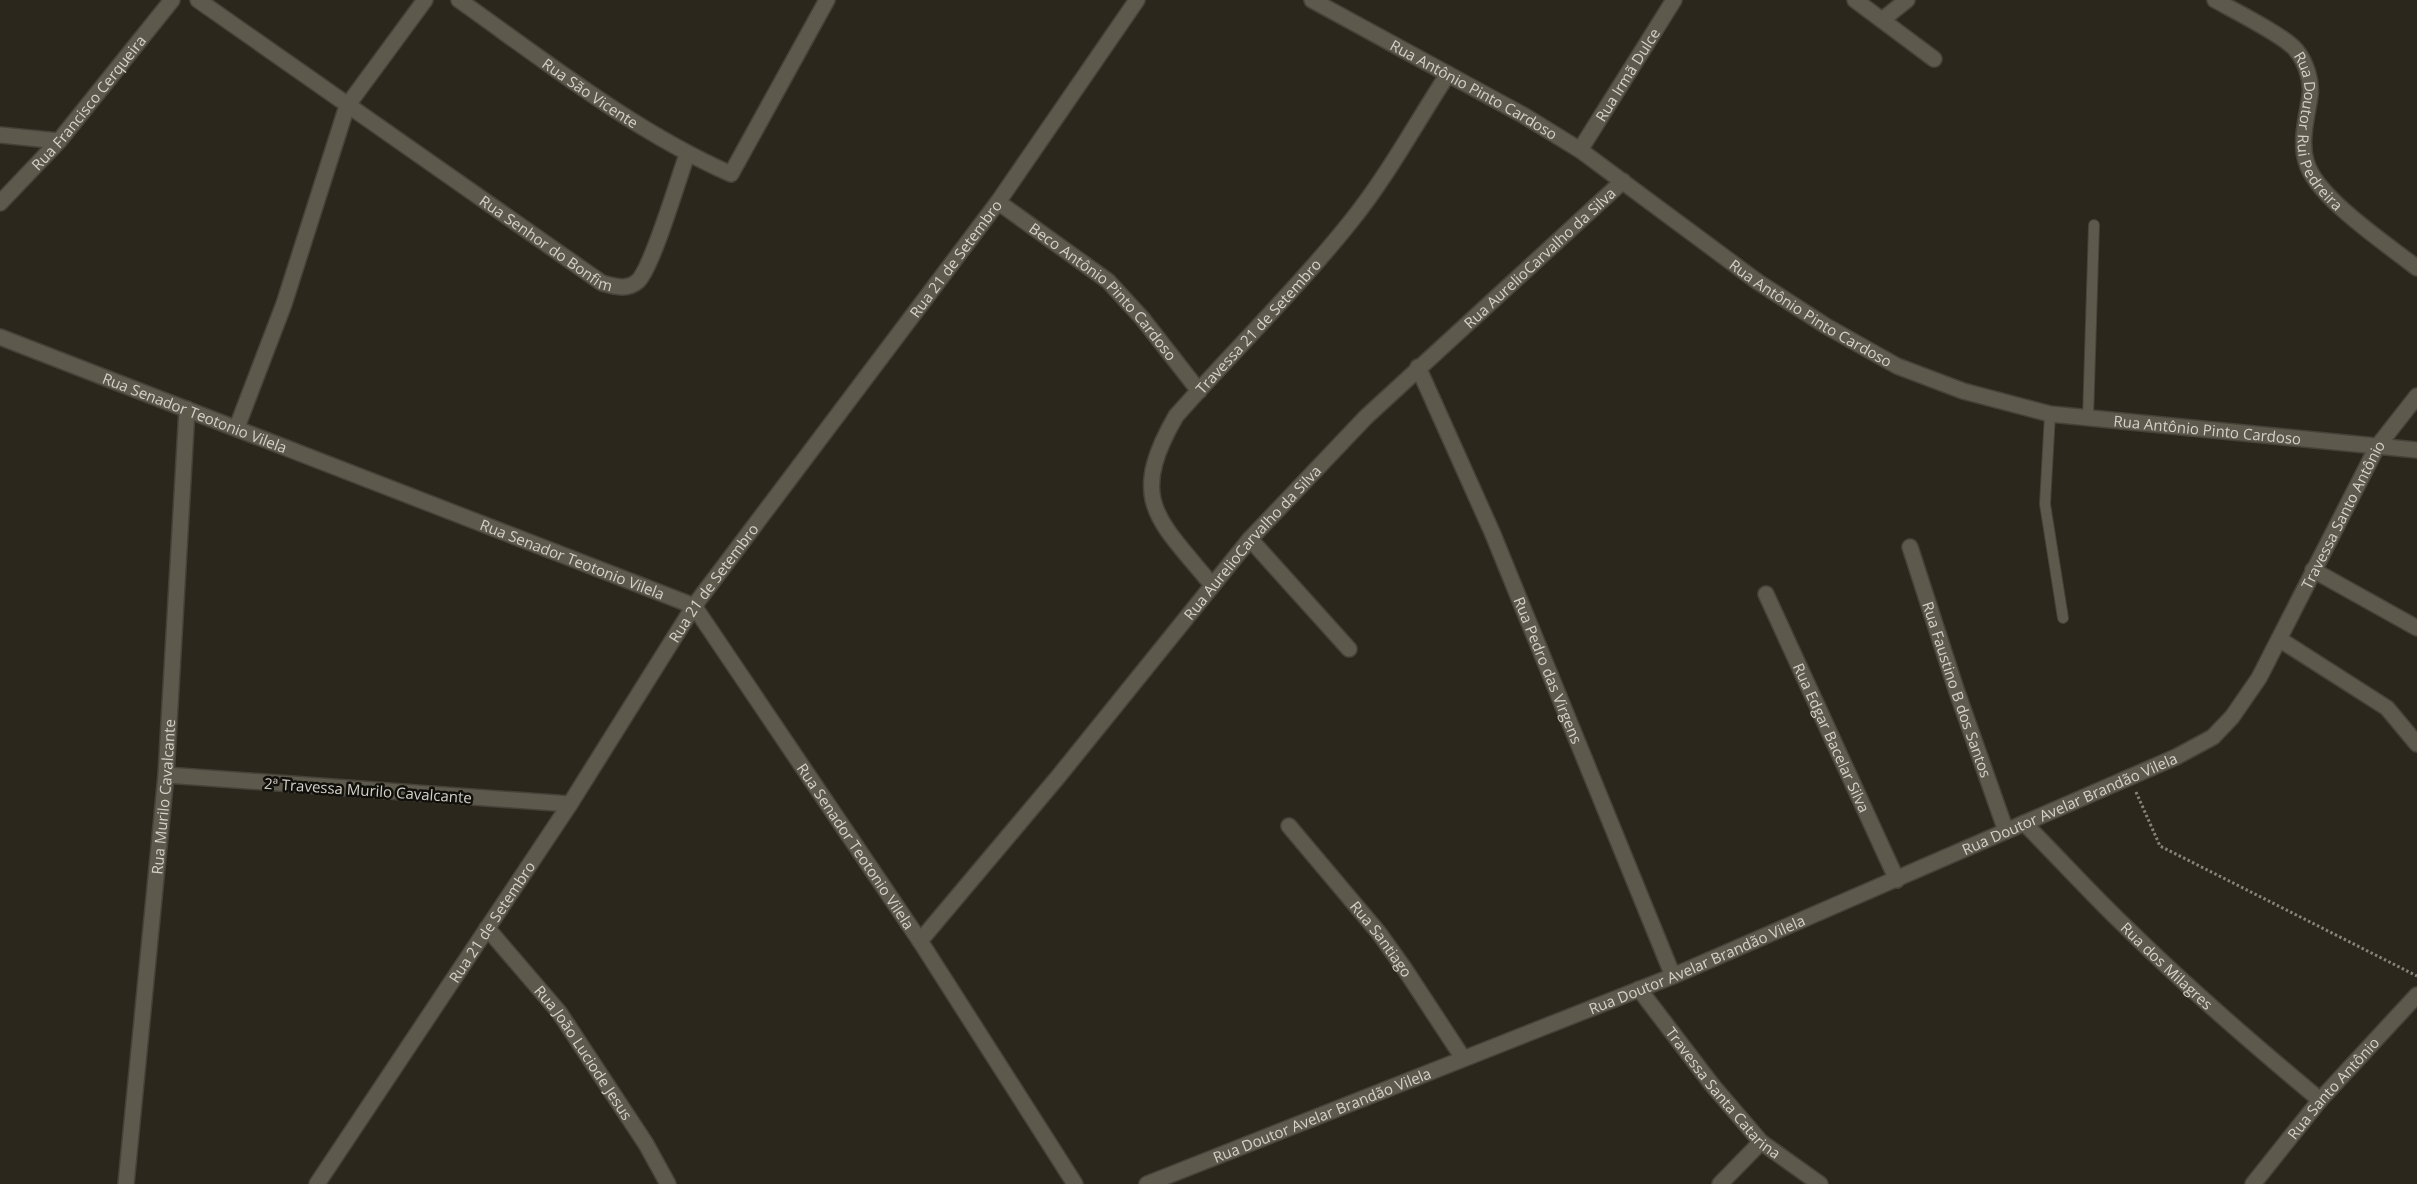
<svg xmlns="http://www.w3.org/2000/svg" width="2417" height="1184" font-family="'Open Sans',sans-serif">
<style>
.lines{fill:none;stroke-linecap:round;stroke-linejoin:round}
.lane-casing{stroke:#464239;stroke-width:12}
.street-casing{stroke:#464239;stroke-width:18}
.secondary-casing{stroke:#464239;stroke-width:18}
.path{stroke:#868279;stroke-width:3;stroke-dasharray:2.5 2.5;stroke-linecap:butt}
.lane{stroke:#5d594c;stroke-width:10}
.street{stroke:#5d594c;stroke-width:15}
.secondary{stroke:#5d594c;stroke-width:15}
.labels{text-anchor:middle;dominant-baseline:central;stroke-width:5;stroke-linejoin:round;paint-order:stroke}
.street-label{font-size:15px;fill:#d4d1ca;stroke:#12100b}
</style>
<rect width="100%" height="100%" fill="#2b271c"/>
<g class="lines">
<g class="lane-casing">
<g id="lane">
<path d="M2050 414 2045 504 2063 618"/>
<path d="M2088 419 2094 225"/>
</g>
</g>
<g class="street-casing">
<g id="street">
<path id="s1" d="M198 0 602 283C614 286 627 291 638 281 653 266 678 179 687 155"/>
<path id="s2" d="M459 0C545 61 635 132 731 174L827 0"/>
<path id="s3" d="M1312 0 1523 115 1580 150 1758 282 1826 326 1897 366 1963 391 2050 414 2417 450"/>
<path d="M1855 0 1934 59"/>
<path id="s4" d="M2215 0C2233 10 2285 36 2296 50 2306 62 2312 81 2310 96 2307 116 2300 141 2306 161 2315 197 2387 244 2417 268"/>
<path d="M1882 20 1907 0"/>
<path d="M0 135 59 141"/>
<path id="s5" d="M1580 150 1674 0"/>
<path id="s6" d="M998 202 1108 281 1142 318 1199 391"/>
<path id="s7" d="M0 203 59 141 172 0"/>
<path id="s8" d="M0 337 694 606 920 941 1075 1184"/>
<path id="s9" d="M1418 367 1492 532 1673 976"/>
<path d="M237 427 284 304 347 106 425 0"/>
<path d="M1250 539 1349 649"/>
<path id="s10" d="M1910 547 1956 689 2006 831"/>
<path d="M2313 570 2417 628"/>
<path id="s11" d="M1212 585C1158 519 1127 501 1176 416 1234 350 1297 289 1352 220 1388 175 1416 123 1448 74"/>
<path id="s12" d="M1766 594 1897 880"/>
<path d="M2279 639 2387 708 2417 744"/>
<path d="M166 775 570 804"/>
<path id="s13" d="M2024 823C2059 858 2092 895 2128 929 2189 989 2254 1045 2320 1100"/>
<path id="s14" d="M1289 826 1379 933 1404 968 1463 1058"/>
<path id="s15" d="M487 928 559 1012 646 1144 668 1184"/>
<path id="s16" d="M920 941 1058 777 1250 539 1366 417 1623 181"/>
<path id="s17" d="M1639 989 1713 1086 1761 1142 1820 1184"/>
<path id="s18" d="M126 1184 166 775 187 409"/>
<path d="M1720 1184 1761 1142"/>
<path id="s19" d="M2253 1184 2320 1100 2417 995"/>
</g>
</g>
<g class="secondary-casing">
<g id="secondary">
<path id="s20" d="M317 1184 570 804 694 606 998 202 1137 0"/>
<path id="s21" d="M1147 1184 1673 976 2176 757 2213 737 2232 717 2259 678 2377 447 2417 396"/>
</g>
</g>
<path class="path" d="M2136 792 2160 846 2417 976"/>
<use href="#lane" class="lane"/>
<use href="#street" class="street"/>
<use href="#secondary" class="secondary"/>
</g>
<g class="labels">
<g class="street-label">
<text stroke="none"><textPath href="#s5" startOffset="89">Rua Irmã Dulce</textPath></text>
<text stroke="none"><textPath href="#s3" startOffset="185">Rua Antônio Pinto Cardoso</textPath></text>
<text stroke="none"><textPath href="#s2" startOffset="161">Rua São Vicente</textPath></text>
<text stroke="none"><textPath href="#s7" startOffset="134">Rua Francisco Cerqueira</textPath></text>
<text stroke="none"><textPath href="#s4" startOffset="184">Rua Doutor Rui Pedreira</textPath></text>
<text stroke="none"><textPath href="#s1" startOffset="425">Rua Senhor do Bonfim</textPath></text>
<text stroke="none"><textPath href="#s20" startOffset="1125">Rua 21 de Setembro</textPath></text>
<text stroke="none"><textPath href="#s16" startOffset="924">Rua AurelioCarvalho da Silva</textPath></text>
<text stroke="none"><textPath href="#s6" startOffset="139">Beco Antônio Pinto Cardoso</textPath></text>
<text stroke="none"><textPath href="#s3" startOffset="590">Rua Antônio Pinto Cardoso</textPath></text>
<text stroke="none"><textPath href="#s11" startOffset="315">Travessa 21 de Setembro</textPath></text>
<text stroke="none"><textPath href="#s8" startOffset="209">Rua Senador Teotonio Vilela</textPath></text>
<text stroke="none"><textPath href="#s3" startOffset="1010">Rua Antônio Pinto Cardoso</textPath></text>
<text stroke="none"><textPath href="#s21" startOffset="1415">Travessa Santo Antônio</textPath></text>
<text stroke="none"><textPath href="#s16" startOffset="519">Rua AurelioCarvalho da Silva</textPath></text>
<text stroke="none"><textPath href="#s8" startOffset="614">Rua Senador Teotonio Vilela</textPath></text>
<text stroke="none"><textPath href="#s20" startOffset="720">Rua 21 de Setembro</textPath></text>
<text stroke="none"><textPath href="#s9" startOffset="330">Rua Pedro das Virgens</textPath></text>
<text stroke="none"><textPath href="#s10" startOffset="150">Rua Faustino B dos Santos</textPath></text>
<text stroke="none"><textPath href="#s12" startOffset="158">Rua Edgar Bacelar Silva</textPath></text>
<text transform="translate(368 790) rotate(4)">2ª Travessa Murilo Cavalcante</text>
<text stroke="none"><textPath href="#s18" startOffset="389">Rua Murilo Cavalcante</textPath></text>
<text stroke="none"><textPath href="#s21" startOffset="998">Rua Doutor Avelar Brandão Vilela</textPath></text>
<text stroke="none"><textPath href="#s8" startOffset="1034">Rua Senador Teotonio Vilela</textPath></text>
<text stroke="none"><textPath href="#s20" startOffset="315">Rua 21 de Setembro</textPath></text>
<text stroke="none"><textPath href="#s14" startOffset="146">Rua Santiago</textPath></text>
<text stroke="none"><textPath href="#s21" startOffset="592">Rua Doutor Avelar Brandão Vilela</textPath></text>
<text stroke="none"><textPath href="#s13" startOffset="202">Rua dos Milagres</textPath></text>
<text stroke="none"><textPath href="#s15" startOffset="158">Rua João Luciode Jesus</textPath></text>
<text stroke="none"><textPath href="#s19" startOffset="125">Rua Santo Antônio</textPath></text>
<text stroke="none"><textPath href="#s17" startOffset="134">Travessa Santa Catarina</textPath></text>
<text stroke="none"><textPath href="#s21" startOffset="188">Rua Doutor Avelar Brandão Vilela</textPath></text>
</g>
</g>
</svg>
